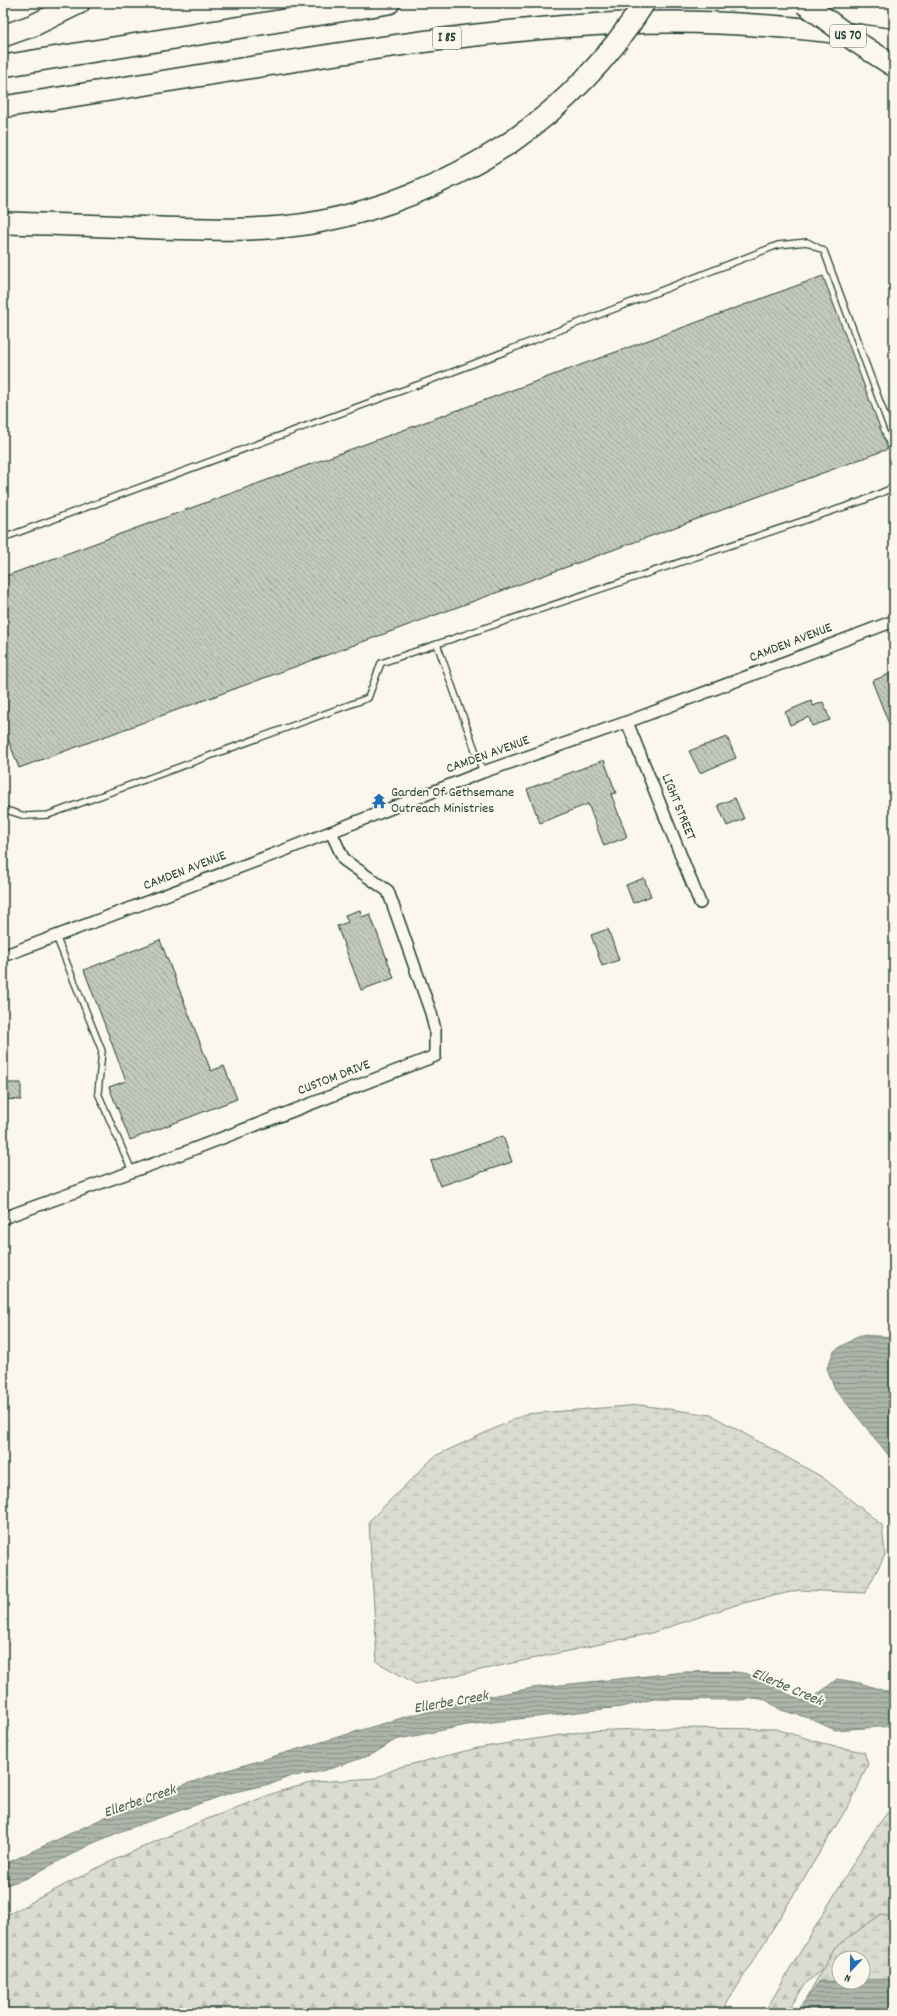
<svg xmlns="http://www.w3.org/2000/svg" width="897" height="2016" font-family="Dekko,sans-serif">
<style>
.forest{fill:url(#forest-firs);stroke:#7d8c82}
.wetland{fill:url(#wetland-marsh);stroke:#7d8c82;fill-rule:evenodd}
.water{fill:url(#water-rules);stroke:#74847b}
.building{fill:url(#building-back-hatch);stroke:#1f3d34}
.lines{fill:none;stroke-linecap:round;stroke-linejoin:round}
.lane-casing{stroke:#1f3d34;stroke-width:8}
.street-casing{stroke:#1f3d34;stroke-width:14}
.highway-casing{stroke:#1f3d34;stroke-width:24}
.lane{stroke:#fbf7ec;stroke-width:5.5}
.street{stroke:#fbf7ec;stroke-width:11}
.highway{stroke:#fbf7ec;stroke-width:21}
.highway-bridge-casing{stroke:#1f3d34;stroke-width:24;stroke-linecap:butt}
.highway-bridge{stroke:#fbf7ec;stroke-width:21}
.labels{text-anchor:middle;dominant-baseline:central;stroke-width:4;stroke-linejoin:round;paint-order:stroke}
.shield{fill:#fbf7ec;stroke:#61756b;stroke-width:1}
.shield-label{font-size:13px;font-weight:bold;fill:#1f3d34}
.street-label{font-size:14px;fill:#1f3d34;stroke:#fbf7ec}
.poi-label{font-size:14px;fill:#1f3d34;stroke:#fbf7ec;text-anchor:start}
.water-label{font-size:15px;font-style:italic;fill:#425b52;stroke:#fbf7ec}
</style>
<defs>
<pattern id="forest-firs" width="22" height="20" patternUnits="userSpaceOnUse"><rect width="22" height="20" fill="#dbdcd1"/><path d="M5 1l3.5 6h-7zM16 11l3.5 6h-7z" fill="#bcbeb4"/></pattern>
<pattern id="wetland-marsh" width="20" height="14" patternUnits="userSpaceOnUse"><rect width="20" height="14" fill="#dbdcd1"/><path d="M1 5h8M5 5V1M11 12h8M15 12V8" fill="none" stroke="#bcbeb4"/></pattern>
<pattern id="water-rules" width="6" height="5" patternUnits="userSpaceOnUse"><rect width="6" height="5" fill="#adb4aa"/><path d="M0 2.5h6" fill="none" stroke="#8c948b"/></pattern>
<pattern id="building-back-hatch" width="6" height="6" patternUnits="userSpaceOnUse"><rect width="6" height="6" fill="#c4c9be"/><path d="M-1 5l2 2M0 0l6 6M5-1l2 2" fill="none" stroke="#9fa49b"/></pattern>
</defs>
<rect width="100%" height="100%" fill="#fbf7ec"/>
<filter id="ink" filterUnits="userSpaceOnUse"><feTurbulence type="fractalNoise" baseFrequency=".025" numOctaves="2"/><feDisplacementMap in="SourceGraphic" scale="8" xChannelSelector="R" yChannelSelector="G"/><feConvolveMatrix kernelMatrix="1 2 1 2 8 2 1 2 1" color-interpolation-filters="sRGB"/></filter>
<g filter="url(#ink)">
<g class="forest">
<path d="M668 1728 776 1729 831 1746 864 1752 868 1764 853 1798 721 2013H3V1917L103 1865 197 1823 277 1792 315 1782 375 1778 400 1767 478 1748 586 1731Z"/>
<path d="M894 1804V1943L838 1956 805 1984 787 2013H764L867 1840Z"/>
</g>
<g class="wetland">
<path d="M640 1405 711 1415 822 1477 882 1525 885 1555 865 1593 799 1590 739 1604 651 1633 416 1684 377 1662 369 1521 435 1456 526 1414Z"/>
<path d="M880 1915 894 1917V2013H798L835 1947ZM839 1958H863V1982H839Z"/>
</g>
<g class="water">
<path d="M860 1335 894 1337V1459L890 1457 835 1389 827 1368 834 1351Z"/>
<path d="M685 1672C699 1672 736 1670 747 1674 769 1681 786 1696 808 1702L837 1679 860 1683 894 1694V1726L835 1730 809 1718 781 1710 766 1700 755 1698 740 1700 654 1699 621 1707 467 1725 395 1740 373 1754 336 1767 310 1774 291 1776 274 1783 230 1793 127 1829 91 1844 27 1878 3 1886V1865L146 1798 218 1773 405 1717 461 1702 532 1688Z"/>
<path d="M894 1979V2013H795L820 1981 863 1982V1980Z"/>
</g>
<g class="building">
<path d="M823 276 888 449 19 768 3 726V577Z"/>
<path d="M894 672V734H893L872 681Z"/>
<path d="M811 701 813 706 823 702 830 720 812 726 809 717 790 725 785 712Z"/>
<path d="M727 737 736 758 700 773 689 751Z"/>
<path d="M604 760 616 793 611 794 627 837 604 846 588 804 540 823 527 789Z"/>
<path d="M735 798 744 819 727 826 718 805Z"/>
<path d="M644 878 651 896 633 903 626 885Z"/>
<path d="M360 910 362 917 370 914 394 978 361 990 337 926 348 922 345 915Z"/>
<path d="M608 929 619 960 602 966 591 935Z"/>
<path d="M160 940 211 1071 224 1066 237 1099 130 1140 109 1087 126 1081 84 970Z"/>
<path d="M3 1083H21V1100L3 1099Z"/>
<path d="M503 1136 512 1162 440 1186 431 1161Z"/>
</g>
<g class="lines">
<g class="lane-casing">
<g id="lane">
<path d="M3 538 455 371 778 245 807 242 824 251 894 440"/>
<path d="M483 772 437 644 862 501 890 489 894 484"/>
<path d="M3 809 25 816 48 815 368 698 381 663 437 644"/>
<path d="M56 936 102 1051 98 1093 132 1171"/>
</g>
</g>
<g class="street-casing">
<g id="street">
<path d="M627 722 700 903"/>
<path d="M3 956 285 850 483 772 627 722 894 621"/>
<path d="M3 1218 178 1155 435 1056V1030L431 1013 388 891 344 860 331 832"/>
</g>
</g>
<g class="highway-casing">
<g id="highway">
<path d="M3 36 34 25 79 3"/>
<path d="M3 66 389 3"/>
<path d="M3 107C110 90 217 72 324 56 423 41 523 27 624 23 715 19 805 27 894 40"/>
<path d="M3 223C55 224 106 226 158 228 211 229 266 232 318 222 387 209 449 182 508 144"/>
</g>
</g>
<use href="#lane" class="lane"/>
<use href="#street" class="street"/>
<use href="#highway" class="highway"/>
<g class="highway-bridge-casing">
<g id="highway-bridge">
<path d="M804 3 858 43 894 66"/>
<path d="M508 144C562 107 609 59 644 3"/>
</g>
</g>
<use href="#highway-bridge" class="highway-bridge"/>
</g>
</g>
<defs>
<g id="temple-bare" transform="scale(1.2)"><path d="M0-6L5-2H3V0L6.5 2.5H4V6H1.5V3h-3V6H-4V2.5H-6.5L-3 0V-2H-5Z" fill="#1f6fb2" stroke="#fbf7ec" stroke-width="2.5" paint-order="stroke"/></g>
</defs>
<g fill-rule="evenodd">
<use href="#temple-bare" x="379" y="801"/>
</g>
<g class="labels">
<g class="shield">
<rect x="830" y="25" width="36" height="22" rx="3"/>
<rect x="433" y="27" width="28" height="22" rx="3"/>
</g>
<g class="shield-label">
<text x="848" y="36">US 70</text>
<text x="447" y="38">I 85</text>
</g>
<g class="street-label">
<text transform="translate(791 643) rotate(-21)">CAMDEN AVENUE</text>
<text transform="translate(488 755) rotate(-20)">CAMDEN AVENUE</text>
<text transform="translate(678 807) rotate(68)">LIGHT STREET</text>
<text transform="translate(185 871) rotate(-21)">CAMDEN AVENUE</text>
<text transform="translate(334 1078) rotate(-21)">CUSTOM DRIVE</text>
</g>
<g class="poi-label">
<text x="391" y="793">Garden Of Gethsemane<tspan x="391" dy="16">Outreach Ministries</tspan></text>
</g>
<g class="water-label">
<text transform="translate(787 1688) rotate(23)">Ellerbe Creek</text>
<text transform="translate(451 1703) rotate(-10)">Ellerbe Creek</text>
<text transform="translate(140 1802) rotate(-19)">Ellerbe Creek</text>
</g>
</g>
<rect width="897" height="2016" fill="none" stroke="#fbf7ec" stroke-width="16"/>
<rect x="8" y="8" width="881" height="2000" fill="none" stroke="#1f3d34" stroke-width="1.5" filter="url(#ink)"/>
<g transform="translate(851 1970) rotate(202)"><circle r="19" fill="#fbf7ec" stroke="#a3ada2"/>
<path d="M0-3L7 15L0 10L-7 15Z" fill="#1f6fb2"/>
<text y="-6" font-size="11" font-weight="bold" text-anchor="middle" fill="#1f3d34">N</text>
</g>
</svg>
